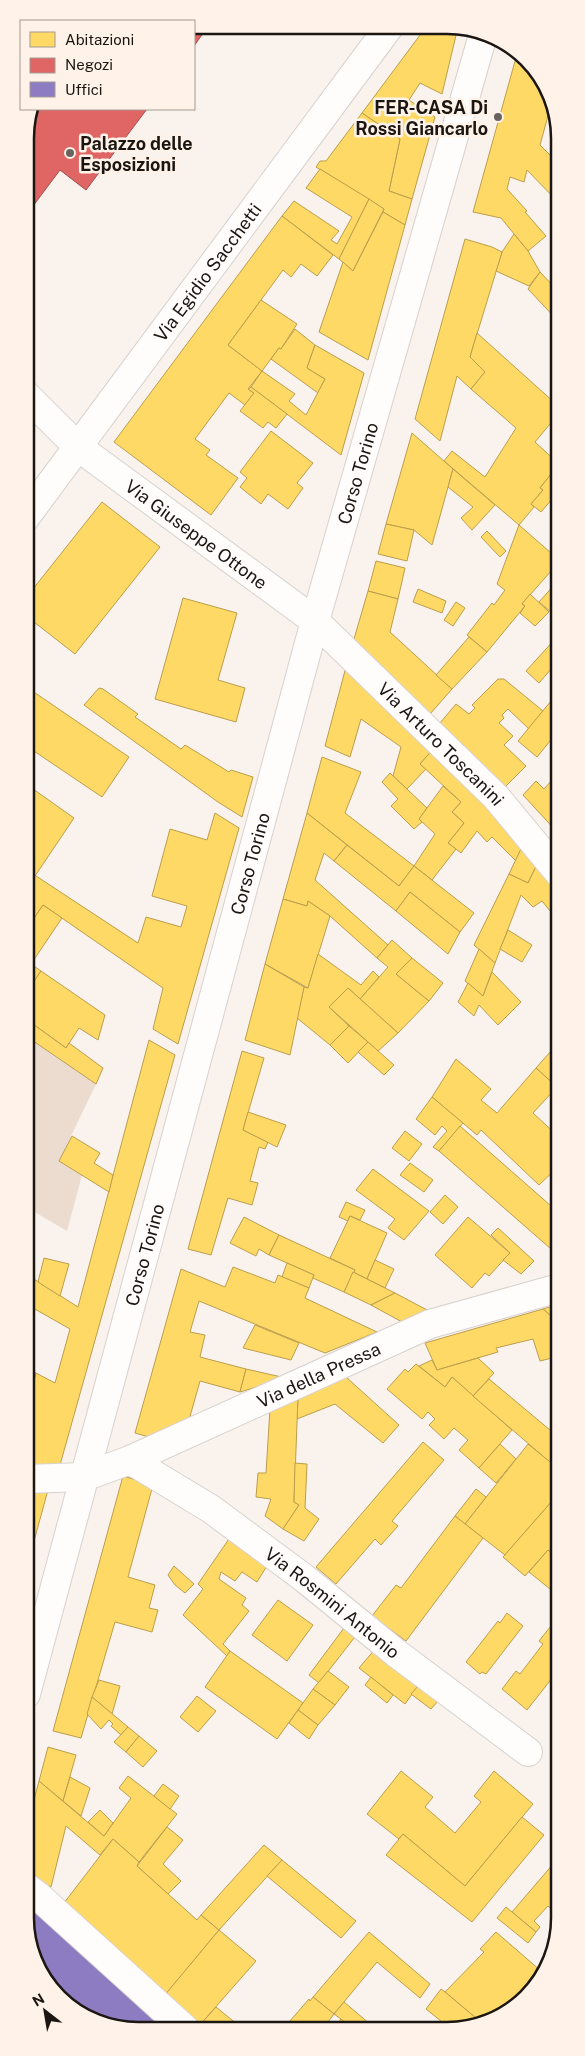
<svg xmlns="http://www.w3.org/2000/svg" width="585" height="2056" font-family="'Public Sans',sans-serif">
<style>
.green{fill:#ebdccf}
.homes{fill:#ffd966;stroke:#bb9e4c}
.shops{fill:#e06666;stroke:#a54e4c}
.offices{fill:#8e7cc3;stroke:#6c5d8e}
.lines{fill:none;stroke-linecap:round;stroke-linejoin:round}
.minor-casing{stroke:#d7d1cd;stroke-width:30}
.secondary-casing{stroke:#d7d1cd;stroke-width:30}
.minor{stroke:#fefdfc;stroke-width:28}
.secondary{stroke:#fefdfc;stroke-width:28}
.poi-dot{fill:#69635e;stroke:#fff2e8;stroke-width:2}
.labels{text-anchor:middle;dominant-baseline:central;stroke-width:5;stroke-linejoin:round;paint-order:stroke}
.poi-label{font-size:18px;font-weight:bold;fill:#1b1611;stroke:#fff2e8;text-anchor:end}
.street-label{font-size:18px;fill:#1b1611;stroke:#fff2e8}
.rim{fill:none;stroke:#1b1611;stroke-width:2.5}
</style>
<rect width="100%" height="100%" fill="#faf3ed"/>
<path class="green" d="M30 1039 96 1084 59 1161 82 1175 67 1231 26 1207V1046Z"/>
<g class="homes">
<path d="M426 27H458L442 94 420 83 409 100 435 117 412 199 389 191 400 139 362 113Z"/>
<path d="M517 54 532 63 551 105 540 145 559 164V203L527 170 524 182 510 177 507 189 527 211 525 212 546 236 528 251 501 218 473 212Z"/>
<path d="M362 113 400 139 389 191 412 199 405 225 383 212 384 209 316 167 320 161H326Z"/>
<path d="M320 169 369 199 339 259 282 216 294 201 339 231 331 240 337 244 352 217 306 188Z"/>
<path d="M369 199 384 209 353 271 339 259Z"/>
<path d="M383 212 405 225 368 360 319 332 343 262 353 271Z"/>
<path d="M282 216 333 255 317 276 301 264 291 277 283 270 228 345 262 371 248 389 254 393 245 405 229 393 195 439 210 450 206 455 238 478 211 515 114 442Z"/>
<path d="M514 234 528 251 540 272 529 286 496 271 502 252Z"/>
<path d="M465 239 492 247 502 252 470 357 485 372 471 389 457 376 440 441 415 419Z"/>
<path d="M540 272 559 292V322L528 289Z"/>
<path d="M261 300 297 324 281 349 279 348 262 371 228 345Z"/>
<path d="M295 329 315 345 307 368 325 379 318 393 271 359 279 348 281 349Z"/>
<path d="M477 333 556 404 559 400V432L550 424 535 442 559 464 540 488 543 490 531 504 534 507 519 525 444 461 452 451 485 477 516 428 471 389 485 372 470 357Z"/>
<path d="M315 345 364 373 341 455 251 387 262 371 295 394 289 401 306 415 325 379 307 368Z"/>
<path d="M251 387 287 414 276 428 268 422 263 428 240 411 254 393 248 389Z"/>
<path d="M271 431 313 463 297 483 303 488 288 509 268 494 261 504 240 487 247 478 240 472Z"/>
<path d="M412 433 453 469 432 545 414 530 386 524Z"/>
<path d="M559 464V491L541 512 531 504 543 490 540 488Z"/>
<path d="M453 469 495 505 472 530 461 518 473 507 448 487Z"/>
<path d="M102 502 160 547 75 654 25 615V599Z"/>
<path d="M386 524 414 530 407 561 378 554Z"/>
<path d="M519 525 559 560V562L522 604 525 606 487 652 467 635 492 603 494 605 505 590 497 584Z"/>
<path d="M487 531 506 551 500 557 481 537Z"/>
<path d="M376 561 405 568 398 599 368 591Z"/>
<path d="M555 584 558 586 559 584V603L551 612 539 602Z"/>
<path d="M418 589 446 601 442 613 413 602Z"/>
<path d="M368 591 398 599 390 632 452 689 430 714 354 639Z"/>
<path d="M530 594 549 612 535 626 520 613 525 606 522 604Z"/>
<path d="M183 598 237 613 218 680 245 688 236 722 155 699Z"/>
<path d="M456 602 465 608 453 626 444 620Z"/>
<path d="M469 637 487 652 452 689 436 675Z"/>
<path d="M556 638 559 640V660L539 683 526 671Z"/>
<path d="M347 663 435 747 420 764 426 769 407 789 393 776 401 747 361 719 350 757 325 746Z"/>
<path d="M498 679H504L543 711 529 729 508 709 502 715 504 718 499 723 513 736 504 745 526 766 505 787 440 723 456 704 469 714 475 708 472 705Z"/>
<path d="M25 686 129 757 102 797 25 745Z"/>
<path d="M99 688 103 689 138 714 135 717 181 749 185 745 229 772 231 770 253 777 242 817 218 802 84 705Z"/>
<path d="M551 701 559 708V730L537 757 518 741Z"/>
<path d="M435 747 527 836 516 861 492 837 487 842 477 831 461 853 448 843 464 823 452 812 461 802 420 764Z"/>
<path d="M322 757 361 772 345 813 414 866 399 886 307 813Z"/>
<path d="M559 772V830L557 832 523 795 536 781 544 789Z"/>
<path d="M390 773 427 808 419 819 422 822 414 829 391 806 398 799 382 782Z"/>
<path d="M26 784 74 818 35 876 26 869Z"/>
<path d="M443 786 461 802 452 812 464 823 448 843 456 849 432 880 414 866 435 834 419 819Z"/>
<path d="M215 813 239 828 178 1044 153 1029 163 988 43 905 26 930V879L30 872 138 943 146 917 181 927 187 906 152 896 170 829 207 840Z"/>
<path d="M307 813 347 845 334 861 324 853 315 880 388 945 377 958 330 916 308 901 307 906 283 899Z"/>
<path d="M527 836 542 854 528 883 509 874Z"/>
<path d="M347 845 399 886 414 866 474 913 460 932 410 892 396 911 334 861Z"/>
<path d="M542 854 559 876V922L542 901 533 907 521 895 495 963 474 945 509 874 528 883Z"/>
<path d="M410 892 460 932 448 954 396 911Z"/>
<path d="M283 899 307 906 308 901 330 916 308 988 265 964Z"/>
<path d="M43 905 62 918 31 964 26 961V930Z"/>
<path d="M508 930 532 945 522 962 500 949Z"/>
<path d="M392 940 412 958 396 974 429 1001 398 1033 360 999 388 967 377 958Z"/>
<path d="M479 949 495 963 483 996 465 981Z"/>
<path d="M318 954 361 985 373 971 379 977 360 999 348 988 329 1007 349 1026 330 1045 297 1018 304 987 308 988Z"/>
<path d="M412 958 443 983 429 1001 396 974Z"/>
<path d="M31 964 41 971 26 993V972Z"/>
<path d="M265 964 304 987 290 1055 245 1040Z"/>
<path d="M41 971 105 1015 98 1040 79 1028 66 1048 26 1019V993Z"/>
<path d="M492 972 521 1002 498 1025 479 1005 474 1016 458 1002 468 983 483 996Z"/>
<path d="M348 988 398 1033 378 1051 329 1007Z"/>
<path d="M26 1019 66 1048 69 1043 103 1068 96 1084 26 1036Z"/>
<path d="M349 1026 368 1042 348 1063 330 1045Z"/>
<path d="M149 1040 175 1055 60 1465H26V1419L31 1403 27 1402 36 1373 55 1383 70 1329 26 1304V1274L78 1307Z"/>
<path d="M368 1042 394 1065 384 1075 358 1052Z"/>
<path d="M559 1042V1084L557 1087 536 1068Z"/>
<path d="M242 1051 264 1058 243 1130 268 1142 265 1149 259 1147 250 1181 258 1183 252 1205 228 1198 211 1255 188 1249Z"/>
<path d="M456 1059 491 1089 481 1100 497 1113 536 1068 557 1087 533 1113 559 1137V1166L539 1185 481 1130 477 1135 432 1097Z"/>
<path d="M432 1097 463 1123 439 1151 433 1147 447 1131 442 1126 435 1135 416 1119Z"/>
<path d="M248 1112 286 1125 277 1147 243 1130Z"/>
<path d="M460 1126 559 1213V1256L439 1151Z"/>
<path d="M405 1131 422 1144 409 1161 392 1148Z"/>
<path d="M72 1136 100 1153 94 1163 113 1175 109 1192 59 1161Z"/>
<path d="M410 1163 433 1180 424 1192 400 1175Z"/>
<path d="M373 1169 429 1211 404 1240 388 1228 395 1219 356 1190Z"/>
<path d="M445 1195 458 1207 443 1224 430 1212Z"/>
<path d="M346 1202 365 1210 360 1220 350 1216 348 1221 339 1217Z"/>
<path d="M350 1216 387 1233 367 1279 353 1272 355 1270 330 1258Z"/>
<path d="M244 1217 279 1235 269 1255 259 1249 256 1256 230 1243Z"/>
<path d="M468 1217 510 1253 489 1276 485 1273 472 1288 435 1255Z"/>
<path d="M498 1228 534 1261 521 1274 503 1260 510 1253 491 1235Z"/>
<path d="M279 1235 355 1270 344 1292 313 1278 314 1275 269 1255Z"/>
<path d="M44 1258 69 1264 60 1296 38 1282Z"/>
<path d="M375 1260 394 1269 385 1288 367 1279Z"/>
<path d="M287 1263 314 1275 309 1288 282 1277Z"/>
<path d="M233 1267 275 1283 278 1275 309 1288 305 1298 377 1332 325 1353 199 1301 190 1332 205 1335 200 1357 246 1369 240 1392 200 1381 189 1420 149 1437 135 1433 181 1269 225 1287Z"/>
<path d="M353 1272 395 1293 371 1305 344 1292Z"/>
<path d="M395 1293 429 1311 402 1322 371 1305Z"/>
<path d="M560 1304V1324L543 1309Z"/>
<path d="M543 1309 560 1324V1356L540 1361 533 1339 496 1348 498 1352 437 1370 425 1343Z"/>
<path d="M255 1325 299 1343 291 1360 243 1348Z"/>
<path d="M478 1358 494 1373 473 1396 452 1377 445 1387 419 1366 432 1360 437 1370Z"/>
<path d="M416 1364 445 1387 452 1377 512 1430 479 1468 459 1450 468 1440 454 1428 444 1439 429 1425 435 1419 428 1412 422 1419 387 1389 405 1369 408 1372Z"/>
<path d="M26 1366 36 1373 30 1394 26 1392Z"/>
<path d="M246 1369 286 1378 240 1392Z"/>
<path d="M346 1377 399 1425 383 1443 335 1404 297 1419 298 1397Z"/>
<path d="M489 1379 556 1435 560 1431 559 1470 473 1396Z"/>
<path d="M298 1397 294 1502 299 1505 283 1529 265 1516 271 1499 256 1497 258 1473H266L270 1409Z"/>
<path d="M423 1442 444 1460 392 1521 398 1526 381 1545 375 1539 336 1584 316 1567Z"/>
<path d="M500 1444 516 1459 496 1483 479 1468Z"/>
<path d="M528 1444 560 1470V1492L505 1555 465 1524Z"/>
<path d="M295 1463 307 1464 305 1508 319 1519 304 1541 283 1529 299 1505 294 1502Z"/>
<path d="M123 1476 153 1485 128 1577 155 1585 149 1608 158 1610 152 1632 115 1622 81 1738 53 1731Z"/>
<path d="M476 1489 486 1497 465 1524 455 1516Z"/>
<path d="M48 1490 34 1541 26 1538V1491Z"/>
<path d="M560 1492V1560L548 1550 525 1576 503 1557Z"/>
<path d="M455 1516 483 1538 406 1641 372 1616 396 1585 401 1588Z"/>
<path d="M231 1536 270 1561 257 1582 242 1572 235 1581 221 1572 219 1579 246 1598 242 1605 249 1611 223 1644 230 1651 227 1656 183 1615 203 1589 198 1584Z"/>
<path d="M548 1550 560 1560V1597L529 1572Z"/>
<path d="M174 1566 194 1584 185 1593 175 1585 168 1575Z"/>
<path d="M278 1600 313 1625 287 1661 252 1635Z"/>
<path d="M507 1613 523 1626 486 1674 482 1672 480 1674 466 1662 498 1621 500 1623Z"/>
<path d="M554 1622 560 1627V1668L527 1710 502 1689 516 1671 520 1674 543 1644 539 1641Z"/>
<path d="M347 1624 358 1633 319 1683 309 1675Z"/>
<path d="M376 1648 420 1683 405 1704 359 1668Z"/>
<path d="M230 1651 303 1703 277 1739 205 1687Z"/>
<path d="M328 1671 349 1687 335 1705 313 1689Z"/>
<path d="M371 1677 393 1695 387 1703 365 1685Z"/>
<path d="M99 1680 120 1686 112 1714 92 1697Z"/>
<path d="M418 1686 438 1701 431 1709 411 1694Z"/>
<path d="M313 1689 335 1705 318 1725 298 1710Z"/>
<path d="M197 1696 216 1711 198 1732 180 1717Z"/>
<path d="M92 1697 128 1727 121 1735 111 1726 113 1724 109 1720 101 1729 87 1714Z"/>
<path d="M298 1710 318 1725 309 1739 289 1723Z"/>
<path d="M128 1727 139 1736 126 1752 114 1742Z"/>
<path d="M139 1736 157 1751 143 1767 126 1752Z"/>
<path d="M48 1747 76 1755 63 1801 39 1781Z"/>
<path d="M401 1771 433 1797 425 1807 455 1833 481 1802 474 1796 494 1771 533 1804 465 1886 403 1834 399 1839 367 1814Z"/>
<path d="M128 1776 177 1814 139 1862 113 1839 100 1855 66 1826 51 1887 49 1886 47 1890 26 1872V1829L39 1781 104 1836 131 1798 119 1788Z"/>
<path d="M70 1777 90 1788 81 1816 63 1801Z"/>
<path d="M163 1784 179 1796 170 1809 154 1796Z"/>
<path d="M100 1810 113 1823 104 1836 88 1822Z"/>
<path d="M522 1817 544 1835 472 1922 386 1855 403 1834 465 1886Z"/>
<path d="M167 1827 183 1840 163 1864 181 1881 168 1894 137 1866Z"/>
<path d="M113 1839 139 1862 137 1866 197 1920 201 1915 219 1930 166 1994 64 1903Z"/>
<path d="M264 1845 282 1860 219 1930 201 1915Z"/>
<path d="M560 1856V1913L558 1915 548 1906 534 1921 540 1927 536 1932 512 1912Z"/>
<path d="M282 1860 356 1921 341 1938 267 1876Z"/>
<path d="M506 1907 536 1932 528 1943 497 1918Z"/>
<path d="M219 1930 256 1961 199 2026 164 1996Z"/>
<path d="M369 1932 430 1984 420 1998 377 1962 334 2014 313 1997Z"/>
<path d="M496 1932 541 1971 533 1991 527 1997 498 2019 483 2024 445 1992 484 1952 480 1949Z"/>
<path d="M441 1989 445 1992 483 2024 463 2030H452L426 2009Z"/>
<path d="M313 1997 334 2014 322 2030 283 2029 309 1999 310 2001Z"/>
<path d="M344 2002 377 2030H353L341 2019 334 2014Z"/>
<path d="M216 2007 243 2029H202L199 2026Z"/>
<path d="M341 2019 353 2030H332Z"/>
</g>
<g class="shops">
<path d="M194 25H209L194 46Z"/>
<path d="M31 109H147L86 190 60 170 27 214 25 213V130Z"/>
</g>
<path class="offices" d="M26 1899 172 2029H115L67 2001 50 1985 26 1934Z"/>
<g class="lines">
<g class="minor-casing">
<g id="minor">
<path id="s1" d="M25 394 78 447 315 621 496 797 559 873"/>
<path id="s2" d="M25 518 389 27"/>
<path id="s3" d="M130 1460 211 1509 304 1578 396 1653 528 1752"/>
<path id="s4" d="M26 1479 84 1477 130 1460 430 1324 559 1288"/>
<path d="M26 1887 37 1895 185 2029"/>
</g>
</g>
<g class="secondary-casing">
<g id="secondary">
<path id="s5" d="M26 1694 315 621 483 35"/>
</g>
</g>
<use href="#minor" class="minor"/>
<use href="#secondary" class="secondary"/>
</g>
<g class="poi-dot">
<circle cx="498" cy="117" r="5"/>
<circle cx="70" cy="153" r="5"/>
</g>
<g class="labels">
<g class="poi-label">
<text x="488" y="107">FER-CASA Di<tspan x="488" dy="21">Rossi Giancarlo</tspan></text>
<text x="80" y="143" text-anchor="start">Palazzo delle<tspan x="80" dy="21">Esposizioni</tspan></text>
</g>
<g class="street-label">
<text stroke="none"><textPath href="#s2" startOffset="306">Via Egidio Sacchetti</textPath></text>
<text stroke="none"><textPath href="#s5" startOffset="1265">Corso Torino</textPath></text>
<text stroke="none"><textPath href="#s1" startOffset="222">Via Giuseppe Ottone</textPath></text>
<text stroke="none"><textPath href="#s1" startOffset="545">Via Arturo Toscanini</textPath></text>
<text stroke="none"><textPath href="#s5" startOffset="860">Corso Torino</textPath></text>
<text stroke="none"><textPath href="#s5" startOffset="455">Corso Torino</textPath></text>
<text stroke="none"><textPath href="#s4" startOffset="314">Via della Pressa</textPath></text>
<text stroke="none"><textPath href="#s3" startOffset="248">Via Rosmini Antonio</textPath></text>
</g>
</g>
<path d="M0 0H585V2056H0ZM138 34H447A104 104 0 0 1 551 138V1918A104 104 0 0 1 447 2022H138A104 104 0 0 1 34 1918V138A104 104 0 0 1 138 34Z" fill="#fff2e8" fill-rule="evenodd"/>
<path class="rim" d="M138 34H447A104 104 0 0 1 551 138V1918A104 104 0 0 1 447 2022H138A104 104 0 0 1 34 1918V138A104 104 0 0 1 138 34Z"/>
<rect x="20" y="20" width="175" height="90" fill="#fff2e8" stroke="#a49a92"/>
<rect x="30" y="32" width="25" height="15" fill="#ffd966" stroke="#a49a92"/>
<text x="65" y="45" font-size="15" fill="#1b1611">Abitazioni</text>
<rect x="30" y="58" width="25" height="15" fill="#e06666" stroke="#a49a92"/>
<text x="65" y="70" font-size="15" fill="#1b1611">Negozi</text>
<rect x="30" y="82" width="25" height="15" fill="#8e7cc3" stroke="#a49a92"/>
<text x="65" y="95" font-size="15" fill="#1b1611">Uffici</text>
<g transform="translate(45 2011) rotate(329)" stroke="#fff2e8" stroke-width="4" paint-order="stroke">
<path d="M0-4L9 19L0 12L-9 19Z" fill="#1b1611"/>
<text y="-8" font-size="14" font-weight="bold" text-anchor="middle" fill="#1b1611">N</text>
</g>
</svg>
